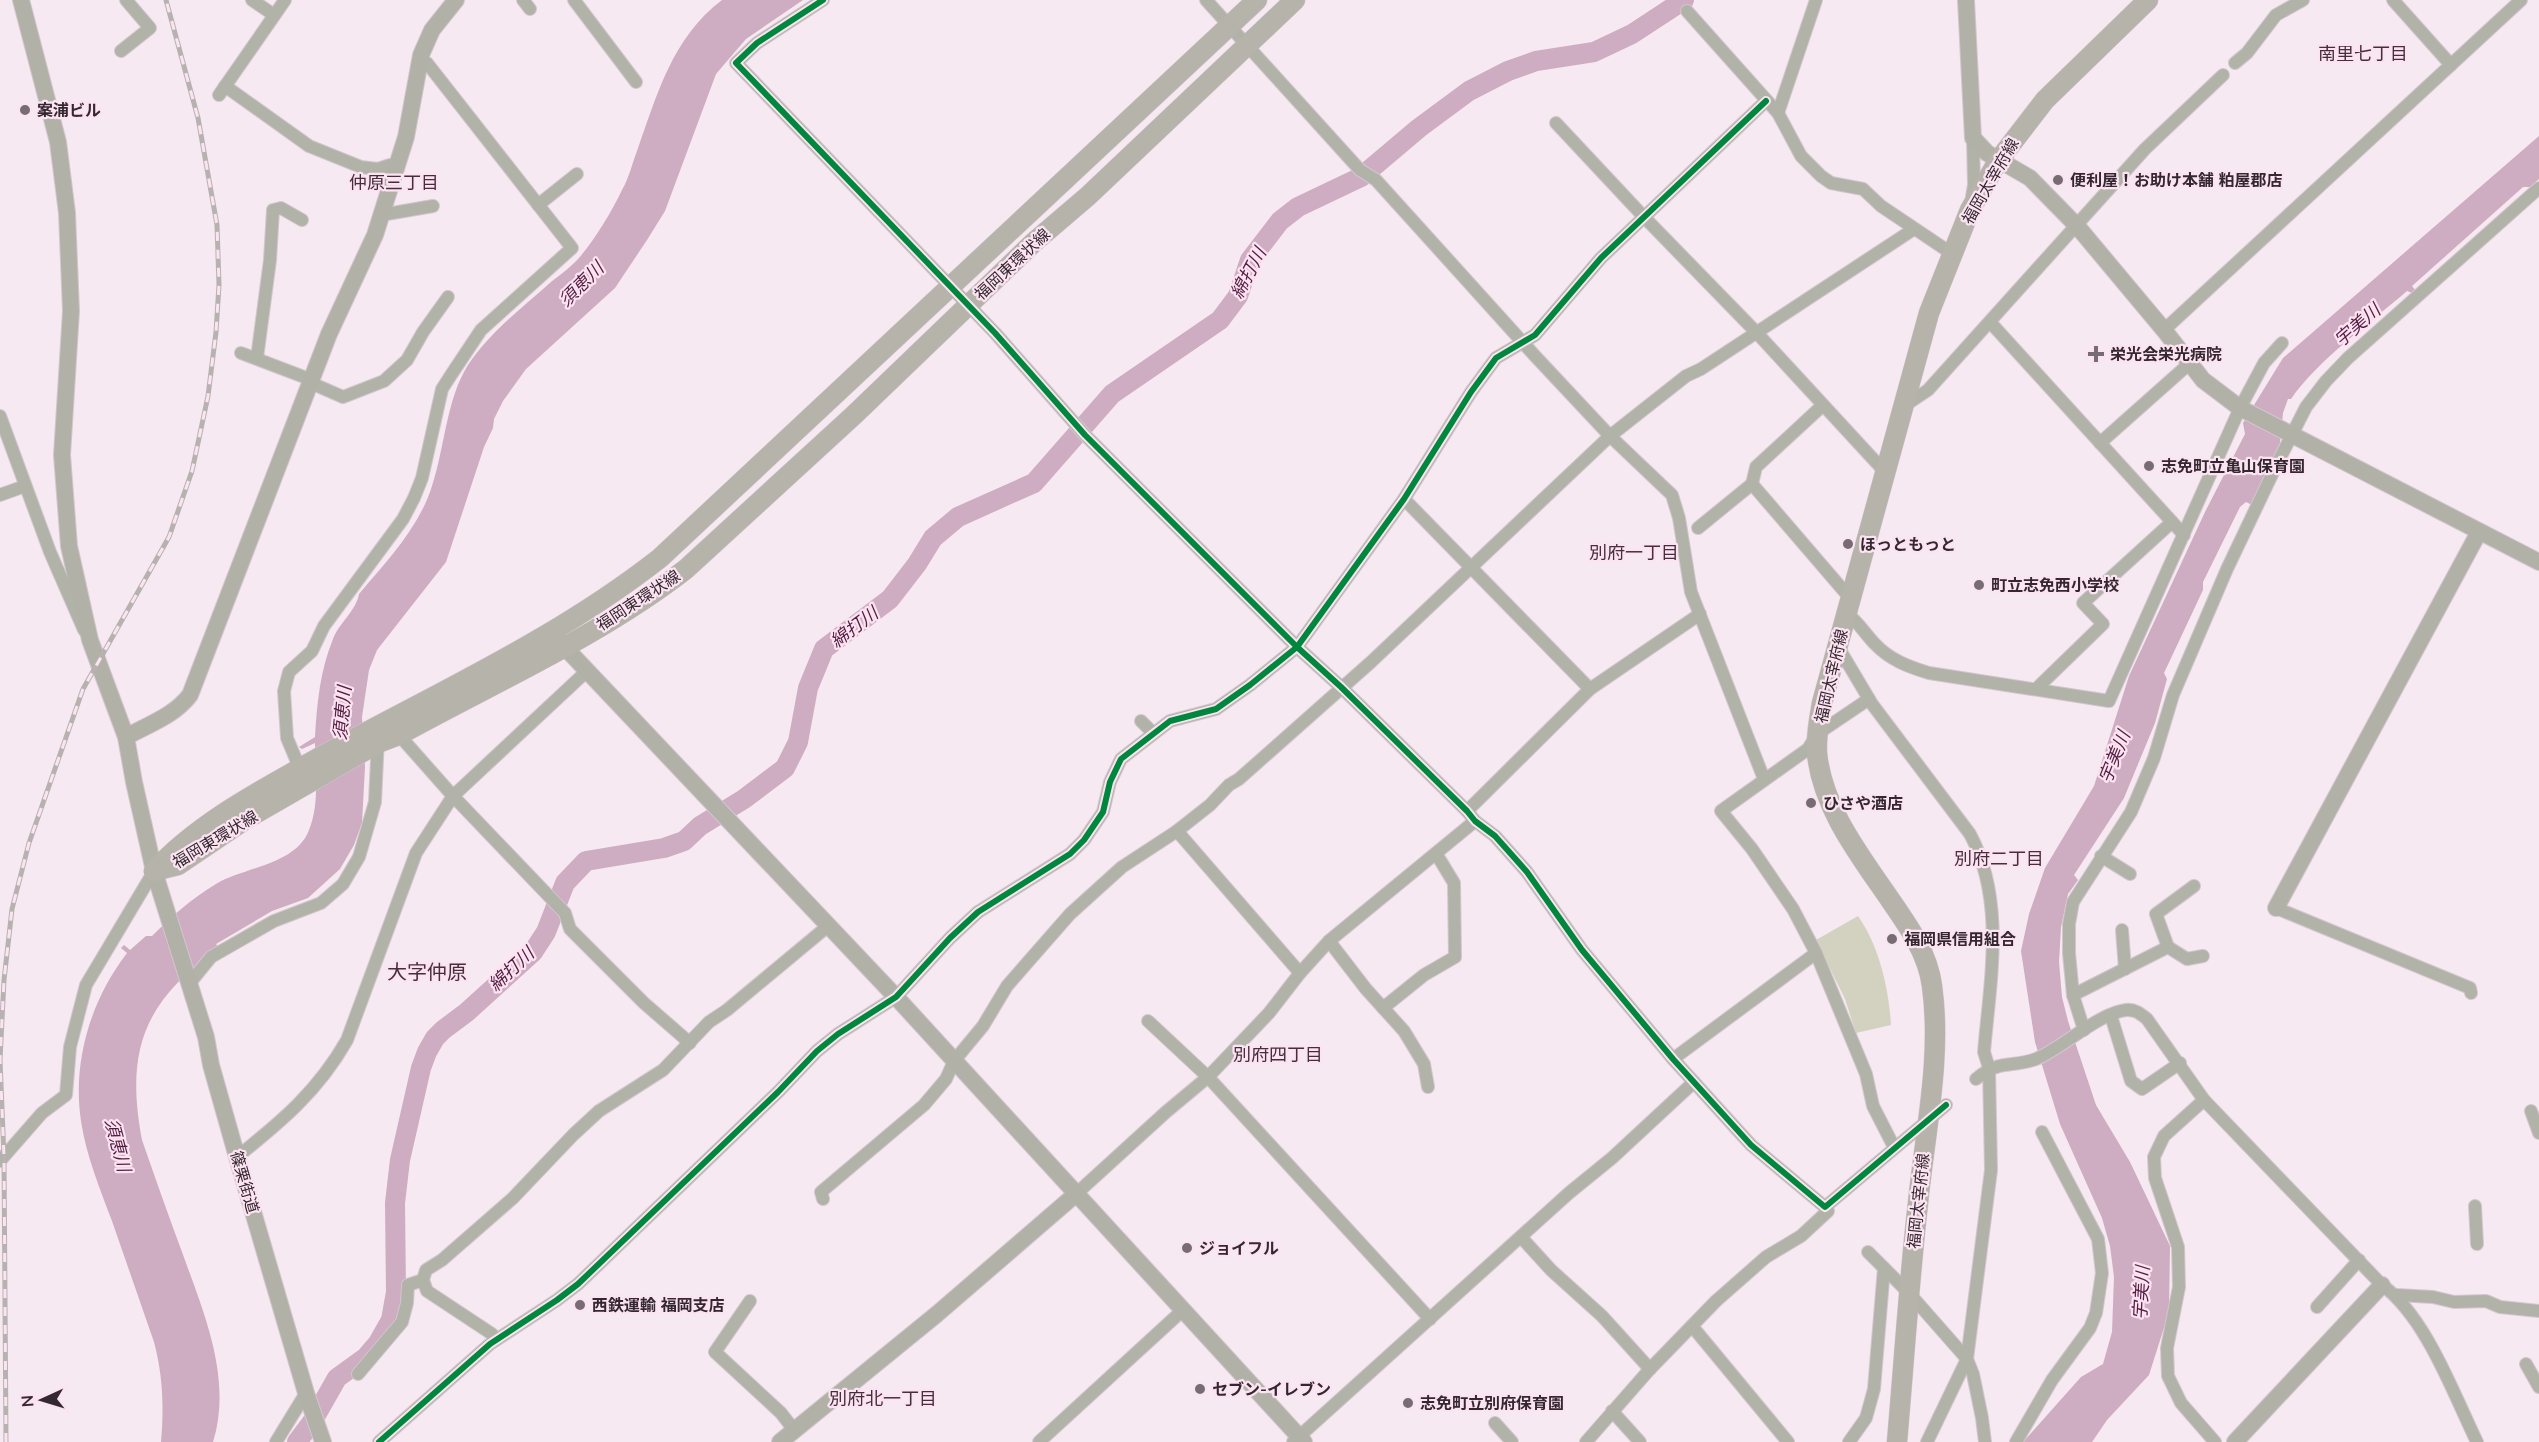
<svg xmlns="http://www.w3.org/2000/svg" width="2539" height="1442" font-family="Mulish,'Noto Sans JP',sans-serif">
<style>
.green{fill:#d3d2c1}
.water{fill:#ceacc1}
.lines{fill:none;stroke-linecap:round;stroke-linejoin:round}
.river{stroke:#ceacc1;stroke-width:20}
.street-casing{stroke:#d2c7cd;stroke-width:14}
.secondary-casing{stroke:#d2c7cd;stroke-width:18}
.primary-casing{stroke:#d2c7cd;stroke-width:21}
.street{stroke:#b1b3a8;stroke-width:12}
.secondary{stroke:#b2b1a7;stroke-width:16}
.primary{stroke:#b5b3aa;stroke-width:20}
.rail-casing{stroke:#b7b2b0;stroke-width:5}
.rail{stroke:#fce3f2;stroke-width:3;stroke-dasharray:9;stroke-linecap:butt}
.cycleway-casing{stroke:#fce3f2;stroke-width:10}
.cycleway{stroke:#00873e;stroke-width:6}
.poi-dot{fill:#776c73;stroke:#fce3f2;stroke-width:2}
.labels{text-anchor:middle;dominant-baseline:central;stroke-width:4.5;stroke-linejoin:round;paint-order:stroke}
.poi-label{font-size:16px;font-weight:bold;fill:#33282f;stroke:#fce3f2;text-anchor:start}
.street-label{font-size:16px;fill:#33282f;stroke:#fce3f2}
.neighbourhood-label{font-size:18px;fill:#462e3d;stroke:#fce3f2}
.water-label{font-size:18px;font-style:italic;fill:#531e42;stroke:#fce3f2}
.quarter-label{font-size:20px;fill:#462e3d;stroke:#fce3f2}
</style>
<rect width="100%" height="100%" fill="#f6e9f1"/>
<path class="green" d="M1858 916C1879 946 1889 988 1891 1025L1856 1033 1845 999 1816 940Z"/>
<g class="water">
<path d="M722 0H803L746 39 716 74 665 211 647 240 615 288 526 369 503 401 494 419 493 428 484 447 446 562 377 650 369 670 362 717 365 767 362 823 354 845 340 869 308 898 272 911 216 944 219 948C144 1001 125 1050 142 1140 155 1177 168 1215 182 1252 203 1311 233 1378 213 1442H161C164 1407 163 1376 154 1342 140 1302 126 1261 112 1221 100 1189 86 1155 81 1121 72 1061 91 1000 127 953L121 948 124 945 130 950 146 936H152C172 916 191 899 216 884 244 867 296 865 309 830 320 803 315 771 315 743L302 749 299 747 315 737C317 703 320 671 333 639 339 623 356 611 359 594 386 562 419 528 432 486 445 447 446 400 468 365 490 332 522 308 551 282 560 275 571 267 579 258 595 239 611 213 622 190 629 178 632 164 637 151 657 95 672 38 722 0Z"/>
<path d="M2539 136V179L2530 187H2523L2412 286 2415 290 2412 293 2407 291C2371 322 2317 361 2291 399H2288L2283 413 2280 443 2252 505 2246 502 2240 507 2203 582V590L2164 673 2167 679 2155 723 2124 798 2074 875 2078 880 2068 894 2061 927 2059 962 2062 997 2068 1021 2096 1105 2130 1162 2170 1246 2169 1312 2149 1375 2107 1420 2092 1442H2023L2081 1377 2103 1364 2112 1332 2114 1277 2110 1246 2102 1218 2060 1124 2035 1042 2021 951 2029 914 2045 868 2094 786 2129 676 2205 512 2245 434 2243 423 2283 358Z"/>
</g>
<g class="lines">
<path class="river" d="M297 1442 312 1422 337 1378 366 1357 378 1343 391 1320 396 1292 395 1203 400 1160 421 1068 427 1052 435 1038 443 1030 467 1012 533 952 546 932 565 883 586 861 664 848 684 841 700 826 744 799 785 768 798 742 808 688 824 649 890 599 917 564 933 538 958 517 1034 483 1112 394 1220 320 1238 296 1250 260 1280 221 1298 207 1361 177 1419 128 1469 91 1508 71 1536 61 1594 52 1632 34 1684 0"/>
<g class="street-casing">
<g id="street">
<path d="M252 0 274 15"/>
<path d="M523 0 530 9"/>
<path d="M574 0 636 82"/>
<path d="M823 0 757 43 736 63 995 333 1085 435 1297 647 1341 687 1467 811 1475 821 1495 836 1527 872 1582 950 1673 1059 1751 1145 1825 1207 1946 1105"/>
<path d="M1206 0 1360 170 1376 180 1536 357 1610 436 1672 495 1679 518 1691 592 1764 779"/>
<path d="M2393 0 2451 65"/>
<path d="M1687 11 1778 113 1801 156 1821 176 1831 183 1863 189 1881 206 1951 253"/>
<path d="M121 51 150 28 126 0"/>
<path d="M2235 63 2247 53 2276 15 2303 0"/>
<path d="M225 86 309 146 361 167 378 169 390 165 397 166"/>
<path d="M219 95 285 0"/>
<path d="M1778 113 1816 0"/>
<path d="M1556 123 1644 217 1756 332 1886 473"/>
<path d="M1972 197 1974 185 1973 138"/>
<path d="M538 205 577 174"/>
<path d="M381 215 433 206"/>
<path d="M1990 322 2184 535"/>
<path d="M2164 330 2521 0"/>
<path d="M241 353 312 380"/>
<path d="M257 358 270 260 273 210 281 208 302 220"/>
<path d="M311 383 343 397 384 381 407 360 423 332 448 297"/>
<path d="M1904 406 1928 390 2145 149 2223 75"/>
<path d="M0 416 50 552 84 630"/>
<path d="M2100 443 2190 363"/>
<path d="M1752 484 1850 598"/>
<path d="M0 495 25 486"/>
<path d="M1404 499 1590 689"/>
<path d="M1698 528 1752 484 1756 467 1822 406"/>
<path d="M1846 613C1858 621 1865 634 1875 644 1890 660 1909 667 1929 673L2109 701 2240 408 2264 363 2282 343"/>
<path d="M1837 645 1872 704 1970 834C2006 901 1990 981 1984 1052L1989 1068 1991 1170 1967 1359 1927 1442"/>
<path d="M2036 689 2103 624 2083 603 2172 522"/>
<path d="M1869 699 1817 734 1808 749 1721 811 1752 849 1793 909 1816 953 1866 1074 1873 1106 1894 1147"/>
<path d="M1141 721 1153 733"/>
<path d="M394 732 399 735 453 796 565 913 570 929 644 1003 690 1043"/>
<path d="M300 769 287 738 284 691 289 672 312 651 324 626 403 519 414 498 422 478 442 389 451 375 481 330 572 248 427 63 420 60"/>
<path d="M1467 811 1590 689 1700 614"/>
<path d="M1177 831 1300 973"/>
<path d="M2101 856 2130 874"/>
<path d="M2276 908 2470 988 2471 993"/>
<path d="M2122 930 2125 969"/>
<path d="M1329 941 1366 989 1404 1031 1424 1064 1428 1087"/>
<path d="M2168 947 2187 959 2203 956"/>
<path d="M189 984 211 957 274 921 321 903 343 884 359 857 375 802 378 738"/>
<path d="M2073 995 2168 947 2156 914 2194 886"/>
<path d="M1383 1008 1424 975 1455 957 1454 883 1437 855"/>
<path d="M2111 1016 2131 1081 2142 1089 2180 1063"/>
<path d="M1148 1021 1208 1077 1430 1319"/>
<path d="M2084 1030 2073 995 2069 953V924L2073 902 2131 812 2154 758 2173 695 2227 569 2278 462 2306 407 2326 381 2348 358 2539 188"/>
<path d="M1673 1059 1816 953"/>
<path d="M1976 1079C1999 1059 2011 1068 2036 1059 2062 1048 2099 1013 2126 1010 2135 1009 2141 1014 2147 1019L2204 1100 2382 1285C2426 1317 2453 1393 2477 1442"/>
<path d="M2204 1100 2164 1136 2154 1157 2155 1178 2178 1247 2179 1287 2167 1348 2168 1376 2181 1403 2215 1442"/>
<path d="M2531 1111 2539 1133"/>
<path d="M237 1157C282 1121 318 1091 347 1040L416 853 453 796 588 670"/>
<path d="M0 1161 42 1113 66 1095 70 1047 86 985 154 871"/>
<path d="M1076 1194 1166 1112 1208 1077 1269 1013 1300 973 1329 941 1475 821"/>
<path d="M823 1199 821 1192 924 1105 946 1079 954 1061 983 1026 1007 986 1070 914 1122 867 1177 831 1210 805 1229 785 1239 779 1371 662 1610 436 1686 376 1701 369 1914 229"/>
<path d="M2475 1206 2477 1244"/>
<path d="M1521 1237 1551 1270 1602 1316 1650 1369"/>
<path d="M1868 1252 1909 1293 1967 1359 1973 1374 1982 1418 1985 1442"/>
<path d="M2397 1295 2433 1297 2454 1302 2486 1301 2500 1307 2539 1311"/>
<path d="M750 1301 715 1352 781 1413 794 1430"/>
<path d="M2317 1307 2359 1260"/>
<path d="M1692 1326 1788 1442"/>
<path d="M495 1340 492 1334 427 1291 423 1280 426 1270 442 1260 513 1198 573 1135 599 1111 663 1070 709 1022 727 1010 828 926"/>
<path d="M2526 1364 2539 1387"/>
<path d="M358 1374 402 1322 407 1303 408 1285 423 1280"/>
<path d="M1612 1411 1640 1442"/>
<path d="M1495 1423 1512 1442"/>
<path d="M276 1442 306 1393"/>
<path d="M379 1442 490 1344 557 1300 578 1284 778 1092 817 1051 838 1034 896 997 950 938 978 912 1070 854 1084 840 1103 812 1110 782 1121 759 1170 721 1216 709 1250 685 1297 647 1404 499 1471 392 1496 358 1535 335 1601 258 1766 101"/>
<path d="M1039 1442 1183 1310"/>
<path d="M1293 1442 1569 1193 1612 1158 1694 1082"/>
<path d="M1586 1442 1650 1369 1716 1301 1766 1257 1801 1236 1828 1211 1825 1207"/>
<path d="M1849 1442 1866 1418 1874 1389 1884 1268"/>
<path d="M2016 1442 2052 1380 2090 1328 2096 1313 2102 1273 2098 1239 2042 1132"/>
</g>
</g>
<g class="secondary-casing">
<g id="secondary">
<path d="M21 0 58 142 67 213 71 311 62 455 69 546 90 640 126 737 134 782 154 871 206 1037 211 1065 237 1157 306 1393 323 1442"/>
<path d="M1966 0 1973 138 1987 153 2030 178 2077 226 2164 330 2203 380 2240 408 2539 562"/>
<path d="M557 639 896 997 1304 1442"/>
<path d="M126 737C149 724 174 716 190 695L329 334 375 235 406 137 421 55 432 30 456 0"/>
<path d="M2276 908 2479 532"/>
<path d="M780 1442 937 1314 1076 1194"/>
<path d="M2235 1442 2382 1285"/>
</g>
</g>
<g class="primary-casing">
<g id="primary">
<path d="M154 871 178 865 246 819 378 743 399 735C495 682 600 636 686 569L854 415 1033 243 1088 196 1295 0"/>
<path d="M154 871C200 821 264 789 322 756 437 693 557 639 660 558L1257 0"/>
<path d="M1897 1442C1904 1362 1909 1282 1918 1203 1925 1132 1942 1057 1932 986 1928 954 1909 927 1891 901 1861 857 1822 808 1817 753 1816 736 1819 720 1822 703L1929 313 1970 210 1998 161 2045 100 2148 0"/>
</g>
</g>
<use href="#street" class="street"/>
<use href="#secondary" class="secondary"/>
<use href="#primary" class="primary"/>
<g class="rail-casing">
<path id="rail" d="M6 1442 4 1157 0 1060 4 980 12 909 29 843 83 689 169 537 192 471 208 396 216 332 219 285 217 225 198 118 166 0"/>
</g>
<use href="#rail" class="rail"/>
<g class="cycleway-casing">
<g id="cycleway">
<path d="M823 0 757 43 736 63 995 333 1085 435 1297 647 1341 687 1467 811 1475 821 1495 836 1527 872 1582 950 1673 1059 1751 1145 1825 1207 1946 1105"/>
<path d="M379 1442 490 1344 557 1300 578 1284 778 1092 817 1051 838 1034 896 997 950 938 978 912 1070 854 1084 840 1103 812 1110 782 1121 759 1170 721 1216 709 1250 685 1297 647 1404 499 1471 392 1496 358 1535 335 1601 258 1766 101"/>
</g>
</g>
<use href="#cycleway" class="cycleway"/>
</g>
<g class="poi-dot">
<circle cx="25" cy="110" r="6"/>
<circle cx="2058" cy="180" r="6"/>
<path d="M2093 345h6v6h6v6h-6v6h-6v-6h-6v-6h6z"/>
<circle cx="2149" cy="466" r="6"/>
<circle cx="1848" cy="544" r="6"/>
<circle cx="1979" cy="585" r="6"/>
<circle cx="1811" cy="803" r="6"/>
<circle cx="1892" cy="939" r="6"/>
<circle cx="1187" cy="1248" r="6"/>
<circle cx="580" cy="1305" r="6"/>
<circle cx="1200" cy="1389" r="6"/>
<circle cx="1408" cy="1403" r="6"/>
</g>
<g class="labels">
<g class="poi-label">
<text x="37" y="110">案浦ビル</text>
<text x="2070" y="180">便利屋！お助け本舗 粕屋郡店</text>
<text x="2110" y="354">栄光会栄光病院</text>
<text x="2161" y="466">志免町立亀山保育園</text>
<text x="1860" y="544">ほっともっと</text>
<text x="1991" y="585">町立志免西小学校</text>
<text x="1823" y="803">ひさや酒店</text>
<text x="1904" y="939">福岡県信用組合</text>
<text x="1199" y="1248">ジョイフル</text>
<text x="592" y="1305">西鉄運輸 福岡支店</text>
<text x="1212" y="1389">セブン-イレブン</text>
<text x="1420" y="1403">志免町立別府保育園</text>
</g>
<g class="street-label">
<text transform="translate(1990 181) rotate(-60)">福岡太宰府線</text>
<text transform="translate(1012 264) rotate(-43)">福岡東環状線</text>
<text transform="translate(638 600) rotate(-33)">福岡東環状線</text>
<text transform="translate(1831 676) rotate(-77)">福岡太宰府線</text>
<text transform="translate(215 839) rotate(-31)">福岡東環状線</text>
<text transform="translate(245 1182) rotate(74)">篠栗街道</text>
<text transform="translate(1918 1201) rotate(-84)">福岡太宰府線</text>
</g>
<g class="neighbourhood-label">
<text x="2363" y="53">南里七丁目</text>
<text x="394" y="182">仲原三丁目</text>
<text x="1634" y="552">別府一丁目</text>
<text x="1999" y="858">別府二丁目</text>
<text x="1278" y="1054">別府四丁目</text>
<text x="883" y="1398">別府北一丁目</text>
</g>
<g class="water-label">
<text transform="translate(1248 273) rotate(-62)">綿打川</text>
<text transform="translate(581 284) rotate(-45)">須恵川</text>
<text transform="translate(2357 325) rotate(-41)">宇美川</text>
<text transform="translate(854 627) rotate(-37)">綿打川</text>
<text transform="translate(342 713) rotate(-85)">須恵川</text>
<text transform="translate(2114 757) rotate(-68)">宇美川</text>
<text transform="translate(511 969) rotate(-43)">綿打川</text>
<text transform="translate(118 1145) rotate(75)">須恵川</text>
<text transform="translate(2141 1293) rotate(-87)">宇美川</text>
</g>
<g class="quarter-label">
<text x="427" y="971">大字仲原</text>
</g>
</g>
<g transform="translate(42 1400) rotate(266)" stroke="#fce3f2" stroke-width="4.5" paint-order="stroke">
<path d="M0-4.5L10 22L0 15L-10 22Z" fill="#33282f"/>
<text y="-9" font-size="16" font-weight="bold" text-anchor="middle" fill="#33282f">N</text>
</g>
</svg>
